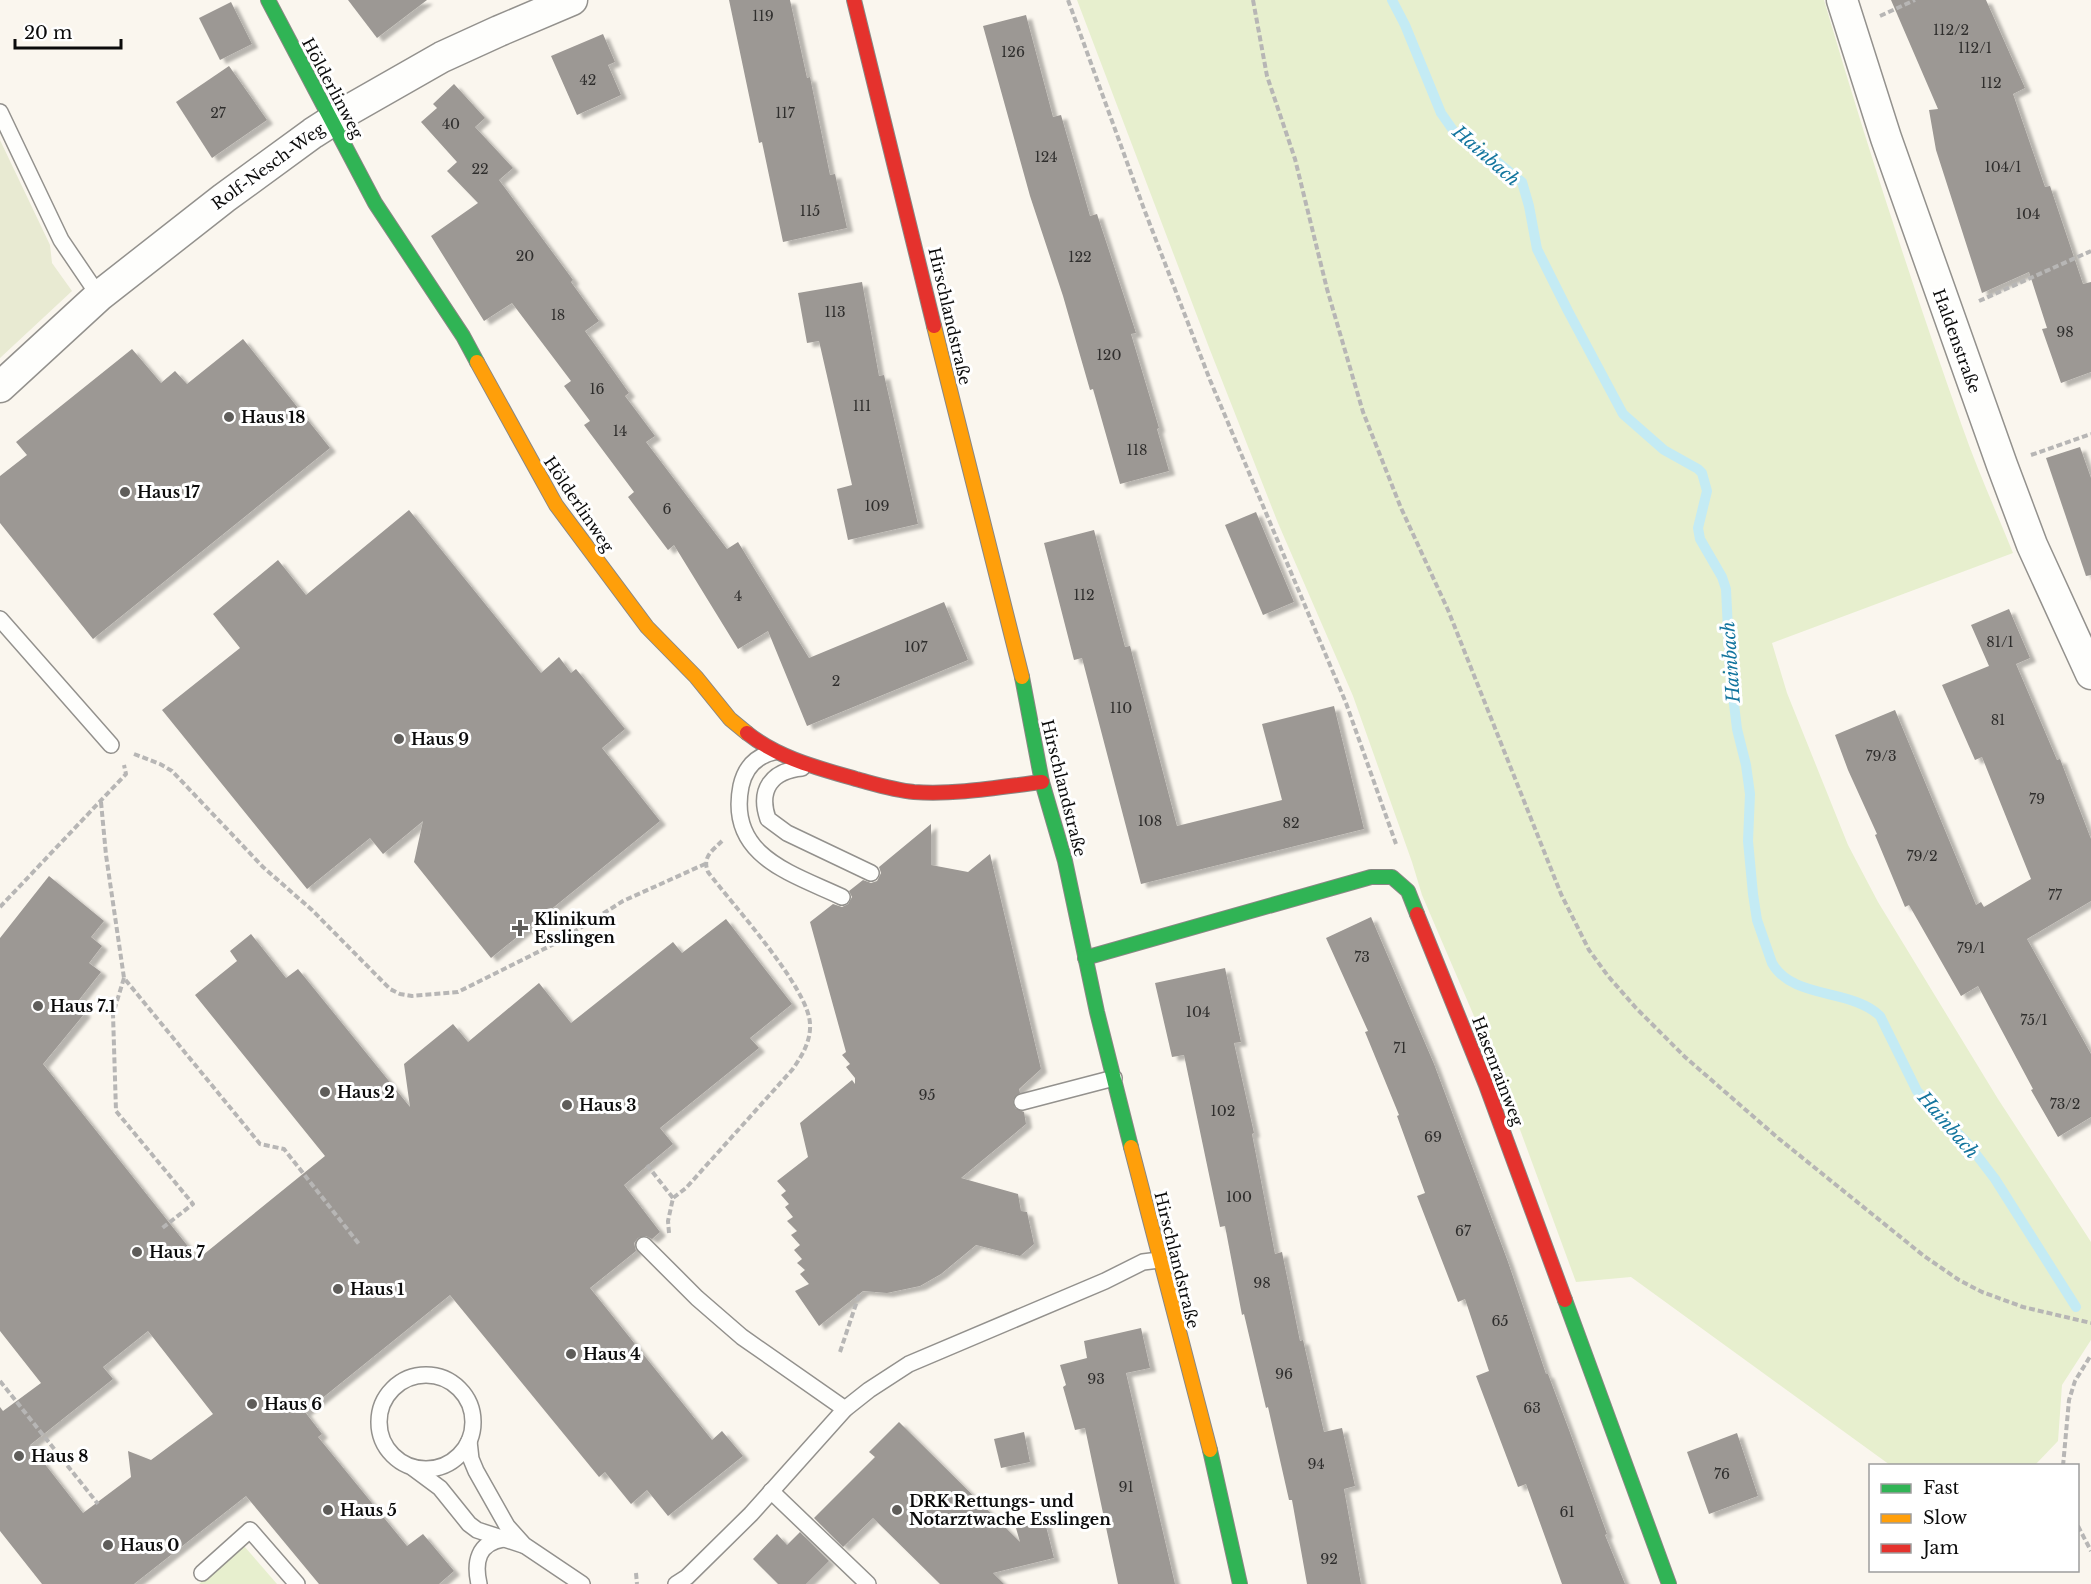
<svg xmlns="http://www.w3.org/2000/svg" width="2091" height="1584" font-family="'Libre Baskerville',serif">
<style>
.green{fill:#e7efce}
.cemetery{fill:#e8ead2}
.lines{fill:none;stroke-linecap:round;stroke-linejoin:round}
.stream{stroke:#c4ebf4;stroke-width:10}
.building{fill:#9c9894;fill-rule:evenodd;filter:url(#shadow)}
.lane-casing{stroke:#93918d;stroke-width:18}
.street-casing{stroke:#93918d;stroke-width:33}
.fast-casing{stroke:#898784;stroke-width:16}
.slow-casing{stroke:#898784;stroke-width:16}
.jam-casing{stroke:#898784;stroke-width:16}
.path{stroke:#b7b6b5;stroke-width:4;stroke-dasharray:6 3;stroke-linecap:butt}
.lane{stroke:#fefefc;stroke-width:15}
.street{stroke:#fefefc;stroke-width:30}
.fast{stroke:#30b455;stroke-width:14}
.slow{stroke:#ff9f0a;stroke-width:14}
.jam{stroke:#e5322d;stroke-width:14}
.poi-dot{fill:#5f5d5a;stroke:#fff;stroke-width:2}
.labels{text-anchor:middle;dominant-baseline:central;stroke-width:6;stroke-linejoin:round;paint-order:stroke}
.number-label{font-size:14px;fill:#2f2e2d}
.street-label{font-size:16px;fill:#0b0b0b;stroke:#fff}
.poi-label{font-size:16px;font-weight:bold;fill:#0b0b0b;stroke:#fff;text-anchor:start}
.water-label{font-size:18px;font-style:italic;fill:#13759e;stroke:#fff}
</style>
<defs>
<filter id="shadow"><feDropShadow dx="6" dy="4" stdDeviation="1.5" flood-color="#0004"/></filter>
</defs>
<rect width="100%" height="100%" fill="#faf6ee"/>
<g class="green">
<path d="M1077 0H1824C1866 143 1912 285 1962 426 1977 469 1996 511 2013 553L1772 643 1787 693 1848 845 1878 902 1998 1099 2091 1242V1340L2062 1385 2058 1441 2035 1465H1890L1631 1277 1576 1282 1504 1086 1422 895 1412 862 1353 696 1278 523 1210 350Z"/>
<path d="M244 1546 277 1584H199Z"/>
</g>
<path class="cemetery" d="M0 140 50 245 52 263 72 291 0 358Z"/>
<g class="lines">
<path class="stream" d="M1392 0 1405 25 1441 113 1455 133 1494 159 1522 182 1529 206 1537 249 1568 311 1623 414 1664 450 1698 469 1702 473 1707 491 1698 528 1700 539 1722 577 1726 589 1730 671 1737 729 1746 765 1750 794 1748 841 1753 894 1757 920 1772 963C1793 1000 1851 988 1880 1016L1917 1091 1969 1145 1995 1179 2076 1307"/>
</g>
<g class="building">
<path d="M348 0H427L377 38Z"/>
<path d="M729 0H790L807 78 810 77 830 175 835 174 847 228 783 242 762 142 759 143Z"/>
<path d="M1891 0H1986L2025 88 2013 94 2045 187 2050 186 2083 284 2091 282V372L2061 383 2042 329 2047 328 2029 272 1982 293 1936 150 1929 110 1938 109Z"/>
<path d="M231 2 252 44 220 60 199 18Z"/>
<path d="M1026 15 1053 117 1061 115 1090 216 1097 214 1136 333 1131 334 1159 428 1157 429 1169 471 1120 484 1093 389 1090 390 1063 296 1030 196 983 26Z"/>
<path d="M603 34 615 62 608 65 621 95 577 115 551 56Z"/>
<path d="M229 66 267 120 212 158 176 102Z"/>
<path d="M454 84 485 118 475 127 513 168 499 180 573 280 571 282 599 321 585 331 629 393 625 396 655 436 646 442 727 549 738 542 809 658 944 602 968 660 807 726 768 631 738 649 674 545 668 550 628 497 634 492 584 425 590 421 564 386 571 381 512 303 484 321 431 236 478 203 447 171 457 162 421 122 437 108 433 104Z"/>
<path d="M862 282 879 376 884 375 918 524 848 540 837 489 852 485 819 341 807 343 798 293Z"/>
<path d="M243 339 330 448 93 639 0 523V476L27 455 16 442 132 349 161 383 175 371 187 384Z"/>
<path d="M2080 447 2091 478V575L2086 576 2046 458Z"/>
<path d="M409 510 541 673 559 657 571 673 576 669 625 729 602 748 660 821 491 958 414 862 423 821 383 854 370 838 307 889 162 710 240 648 213 614 278 560 306 595Z"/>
<path d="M1256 512 1294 602 1263 615 1225 525Z"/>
<path d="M1094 530 1125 647 1130 646 1177 826 1282 800 1262 724 1334 706 1364 829 1141 884 1082 658 1074 660 1044 543Z"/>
<path d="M2009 609 2030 658 2016 664 2057 760 2060 759 2091 839V901L2027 939 2091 1054V1117L2058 1137 2031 1090 2033 1089 1978 986 1961 996 1909 905 1905 907 1875 835 1877 834 1848 770 1835 735 1895 710 1976 905 1981 902 1984 907 2031 879 1982 757 1975 760 1942 685 1989 666 1971 625Z"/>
<path d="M931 824V865L968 872 990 854 1041 1069 1019 1089 1020 1093 1013 1100 1015 1108 1024 1112 1026 1124 961 1178 1018 1194 1021 1211 1027 1212 1034 1244 1020 1256 976 1245 941 1274 920 1286 887 1293 863 1291 819 1326 795 1291 809 1284 800 1274 805 1270 797 1263 802 1259 794 1250 800 1245 791 1235 797 1231 787 1221 793 1217 785 1207 789 1204 781 1195 786 1191 777 1181 808 1157 800 1123 852 1080 855 1084V1078L846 1067 850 1064 842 1055 846 1052 810 922 833 904 842 907 848 904 852 897 849 891 863 880 871 883 877 881 881 873 879 867Z"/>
<path d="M49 876 104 921 91 937 102 946 89 963 101 972 75 1005 85 1013 43 1064 198 1259 325 1156 195 995 237 961 230 951 251 934 286 978 298 969 410 1107 404 1064 453 1024 468 1042 539 983 571 1023 673 942 682 953 726 919 792 1004 750 1038 759 1048 660 1128 673 1144 624 1185 660 1232 652 1239 646 1236 638 1238 634 1243 636 1251 590 1288 712 1440 722 1431 743 1456 668 1516 647 1490 631 1504 605 1472 599 1477 450 1295 305 1412 322 1434 318 1437 407 1546 423 1534 454 1571 439 1584H319L246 1496 134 1584H42L0 1531V1407L3 1411 41 1383 0 1331V938ZM148 1331 213 1414 151 1460 128 1451 131 1477 83 1513 30 1445 113 1379 103 1367Z"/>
<path d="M1371 917 1434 1064 1508 1262 1546 1374H1548L1569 1430 1607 1534 1605 1535 1625 1584H1562L1526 1484 1518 1487 1476 1376 1489 1371 1465 1299 1458 1302 1417 1196 1425 1193 1397 1116 1399 1115 1365 1032 1368 1031 1326 938Z"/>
<path d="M1225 968 1241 1042 1234 1043 1254 1133 1252 1134 1275 1254 1282 1252 1300 1341 1303 1340 1324 1432 1342 1428 1355 1486 1344 1489 1361 1584H1307L1292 1500H1289L1268 1407 1266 1408 1244 1314 1242 1315 1225 1226 1220 1227 1184 1055 1172 1057 1155 983Z"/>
<path d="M1141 1328 1150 1368 1126 1373 1175 1584H1118L1085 1428 1075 1430 1063 1387 1066 1385 1060 1365 1087 1358 1084 1341Z"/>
<path d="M899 1422 1020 1542 1016 1528 1045 1522 1054 1558 993 1573 1004 1584H940L873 1518 843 1547 814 1518 875 1457 869 1452Z"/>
<path d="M1024 1432 1030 1462 1001 1468 994 1439Z"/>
<path d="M1737 1433 1758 1496 1709 1514 1687 1452Z"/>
<path d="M800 1532 829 1561 806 1584H778L753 1559 777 1534 787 1545Z"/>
</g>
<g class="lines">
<g class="lane-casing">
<g id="lane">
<path d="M0 112 61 240 99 296"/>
<path d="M0 619 111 745"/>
<path d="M774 752C756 756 745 768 741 786 727 856 791 873 842 897"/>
<path d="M802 768C771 771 758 790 768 819L787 833 871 873"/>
<path d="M1022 1102 1114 1078"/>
<path d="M644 1245 697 1298 742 1337 845 1409"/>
<circle cx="426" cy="1422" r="47"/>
<path d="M469 1441 471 1459 476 1471 507 1526 524 1545 582 1584"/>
<path d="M413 1468 440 1488 469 1524 477 1530 523 1545"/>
<path d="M771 1491 868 1584"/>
<path d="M202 1573 250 1530 297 1584"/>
<path d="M479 1584C474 1562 478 1543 503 1539"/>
<path d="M676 1584 687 1577 751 1514 845 1409 869 1390 909 1364 1105 1281 1143 1262 1159 1260"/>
</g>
</g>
<g class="street-casing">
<g id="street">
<path d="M1842 0 1886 138 2002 465 2032 545 2091 674"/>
<path d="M0 387 99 296 224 198 313 133 349 110 442 57 499 31 572 0"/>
</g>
</g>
<g class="fast-casing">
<g id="fast">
<path d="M268 0 375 203 463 336 477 362"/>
<path d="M1022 677 1042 782 1065 861 1097 1012 1131 1147"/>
<path d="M1085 958 1371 877H1392L1408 891 1417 914"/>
<path d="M1565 1300 1669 1584"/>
<path d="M1210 1450 1240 1584"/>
</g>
</g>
<g class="slow-casing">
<g id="slow">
<path d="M934 326 1022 677"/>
<path d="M477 362 556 505 647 627 696 677 730 719 747 733"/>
<path d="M1131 1147 1210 1450"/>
</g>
</g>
<g class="jam-casing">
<g id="jam">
<path d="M854 0 934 326"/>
<path d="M747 733C778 758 818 768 856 779 875 784 894 790 914 792 956 795 1000 787 1042 782"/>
<path d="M1417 914 1486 1085 1565 1300"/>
</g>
</g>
<g class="path">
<path d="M1068 0 1144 209 1210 380 1346 703 1396 844"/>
<path d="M1253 0 1267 76 1295 159 1327 289 1363 412 1401 508 1448 610 1561 894 1589 950 1608 976 1636 1008 1685 1057 1778 1138 1924 1256 1959 1280 1982 1292 2023 1307 2091 1323"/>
<path d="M1880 16 1915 0"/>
<path d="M1979 301 2091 251"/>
<path d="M2031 455 2091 434"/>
<path d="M134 754 160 764 172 771 263 867 312 910 390 989 400 994 412 996 458 992 558 942 623 901 705 864"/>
<path d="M101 802 106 855 124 978 260 1144 284 1149 359 1244"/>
<path d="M0 907 126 774 124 765"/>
<path d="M124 978 113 1014 116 1111 193 1204 161 1229"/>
<path d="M647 1165 673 1198"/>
<path d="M669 1233 668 1221 673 1198 686 1188 792 1070C802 1056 811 1041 810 1024 809 988 732 904 708 872 702 857 712 851 722 841"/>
<path d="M840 1352 859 1295"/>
<path d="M0 1381 98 1504"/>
<path d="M2063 1466 2069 1400 2075 1381 2091 1355"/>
<path d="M2078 1526 2091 1551"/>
<path d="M636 1573 637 1584"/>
</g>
<use href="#lane" class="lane"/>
<use href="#street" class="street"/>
<use href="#fast" class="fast"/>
<use href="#slow" class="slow"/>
<use href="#jam" class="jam"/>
</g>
<g class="poi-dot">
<circle cx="229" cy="417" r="6"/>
<circle cx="125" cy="492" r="6"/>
<circle cx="399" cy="739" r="6"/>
<path d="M517 919h6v6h6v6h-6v6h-6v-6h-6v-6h6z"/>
<circle cx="38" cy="1006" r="6"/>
<circle cx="325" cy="1092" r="6"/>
<circle cx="567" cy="1105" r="6"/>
<circle cx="137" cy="1252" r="6"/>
<circle cx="338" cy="1289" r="6"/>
<circle cx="571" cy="1354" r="6"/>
<circle cx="252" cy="1404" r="6"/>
<circle cx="19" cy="1456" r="6"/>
<circle cx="328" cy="1510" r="6"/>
<circle cx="897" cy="1510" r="6"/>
<circle cx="108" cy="1545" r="6"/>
</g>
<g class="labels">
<g class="number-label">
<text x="763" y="16">119</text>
<text x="1951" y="30">112/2</text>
<text x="1975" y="48">112/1</text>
<text x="1013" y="52">126</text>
<text x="588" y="80">42</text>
<text x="1991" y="83">112</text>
<text x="218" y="113">27</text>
<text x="785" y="113">117</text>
<text x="451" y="124">40</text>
<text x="1046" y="157">124</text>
<text x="2003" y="167">104/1</text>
<text x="480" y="169">22</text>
<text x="810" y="211">115</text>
<text x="2028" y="214">104</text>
<text x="525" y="256">20</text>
<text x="1080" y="257">122</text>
<text x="835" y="312">113</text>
<text x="558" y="315">18</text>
<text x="2065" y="332">98</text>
<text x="1109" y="355">120</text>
<text x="597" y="389">16</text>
<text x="862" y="406">111</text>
<text x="620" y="431">14</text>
<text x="1137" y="450">118</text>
<text x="877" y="506">109</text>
<text x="667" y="509">6</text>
<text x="1084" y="595">112</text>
<text x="738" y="596">4</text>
<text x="2000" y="642">81/1</text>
<text x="916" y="647">107</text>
<text x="836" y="681">2</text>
<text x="1121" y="708">110</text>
<text x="1998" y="720">81</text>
<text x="1881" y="756">79/3</text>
<text x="2037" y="799">79</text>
<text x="1150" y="821">108</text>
<text x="1291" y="823">82</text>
<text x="1922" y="856">79/2</text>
<text x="2055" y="895">77</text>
<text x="1971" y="948">79/1</text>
<text x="1362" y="957">73</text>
<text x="1198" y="1012">104</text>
<text x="2034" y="1020">75/1</text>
<text x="1400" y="1048">71</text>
<text x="927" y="1095">95</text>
<text x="2065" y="1104">73/2</text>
<text x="1223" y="1111">102</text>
<text x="1433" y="1137">69</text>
<text x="1239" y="1197">100</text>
<text x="1463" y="1231">67</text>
<text x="1262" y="1283">98</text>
<text x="1500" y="1321">65</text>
<text x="1284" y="1374">96</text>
<text x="1096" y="1379">93</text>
<text x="1532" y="1408">63</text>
<text x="1316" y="1464">94</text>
<text x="1722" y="1474">76</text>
<text x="1126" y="1487">91</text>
<text x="1567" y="1512">61</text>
<text x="1329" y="1559">92</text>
</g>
<g class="street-label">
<text transform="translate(333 88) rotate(62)">Hölderlinweg</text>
<text transform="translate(268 166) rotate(-36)">Rolf-Nesch-Weg</text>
<text transform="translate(950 316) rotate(77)">Hirschlandstraße</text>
<text transform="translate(1957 341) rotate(70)">Haldenstraße</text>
<text transform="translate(579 504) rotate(56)">Hölderlinweg</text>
<text transform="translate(1064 788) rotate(76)">Hirschlandstraße</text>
<text transform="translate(1498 1071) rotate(69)">Hasenrainweg</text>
<text transform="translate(1177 1260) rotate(76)">Hirschlandstraße</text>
</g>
<g class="poi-label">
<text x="241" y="417">Haus 18</text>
<text x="137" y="492">Haus 17</text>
<text x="411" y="739">Haus 9</text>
<text x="534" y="919">Klinikum<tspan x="534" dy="18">Esslingen</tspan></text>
<text x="50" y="1006">Haus 7.1</text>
<text x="337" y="1092">Haus 2</text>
<text x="579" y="1105">Haus 3</text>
<text x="149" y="1252">Haus 7</text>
<text x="350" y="1289">Haus 1</text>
<text x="583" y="1354">Haus 4</text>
<text x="264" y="1404">Haus 6</text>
<text x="31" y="1456">Haus 8</text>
<text x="909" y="1501">DRK Rettungs- und<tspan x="909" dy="18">Notarztwache Esslingen</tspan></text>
<text x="340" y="1510">Haus 5</text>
<text x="120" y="1545">Haus 0</text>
</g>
<g class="water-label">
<text transform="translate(1486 156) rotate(41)">Hainbach</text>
<text transform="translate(1731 662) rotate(-94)">Hainbach</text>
<text transform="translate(1948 1125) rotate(49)">Hainbach</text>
</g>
</g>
<rect x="1869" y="1464" width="210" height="108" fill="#ffffff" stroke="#9d9d9d" stroke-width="1.5"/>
<rect x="1881" y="1484" width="30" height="9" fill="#30b455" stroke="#9d9d9d" stroke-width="1.5"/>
<text x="1923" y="1494" font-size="18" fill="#0b0b0b">Fast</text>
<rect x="1881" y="1514" width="30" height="9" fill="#ff9f0a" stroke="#9d9d9d" stroke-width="1.5"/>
<text x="1923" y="1524" font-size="18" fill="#0b0b0b">Slow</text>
<rect x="1881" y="1544" width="30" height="9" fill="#e5322d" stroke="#9d9d9d" stroke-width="1.5"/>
<text x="1923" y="1554" font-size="18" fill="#0b0b0b">Jam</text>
<path d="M15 39v9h106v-9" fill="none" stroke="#0b0b0b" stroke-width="3"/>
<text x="24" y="39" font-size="18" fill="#0b0b0b" stroke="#ffffff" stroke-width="4.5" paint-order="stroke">20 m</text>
</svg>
